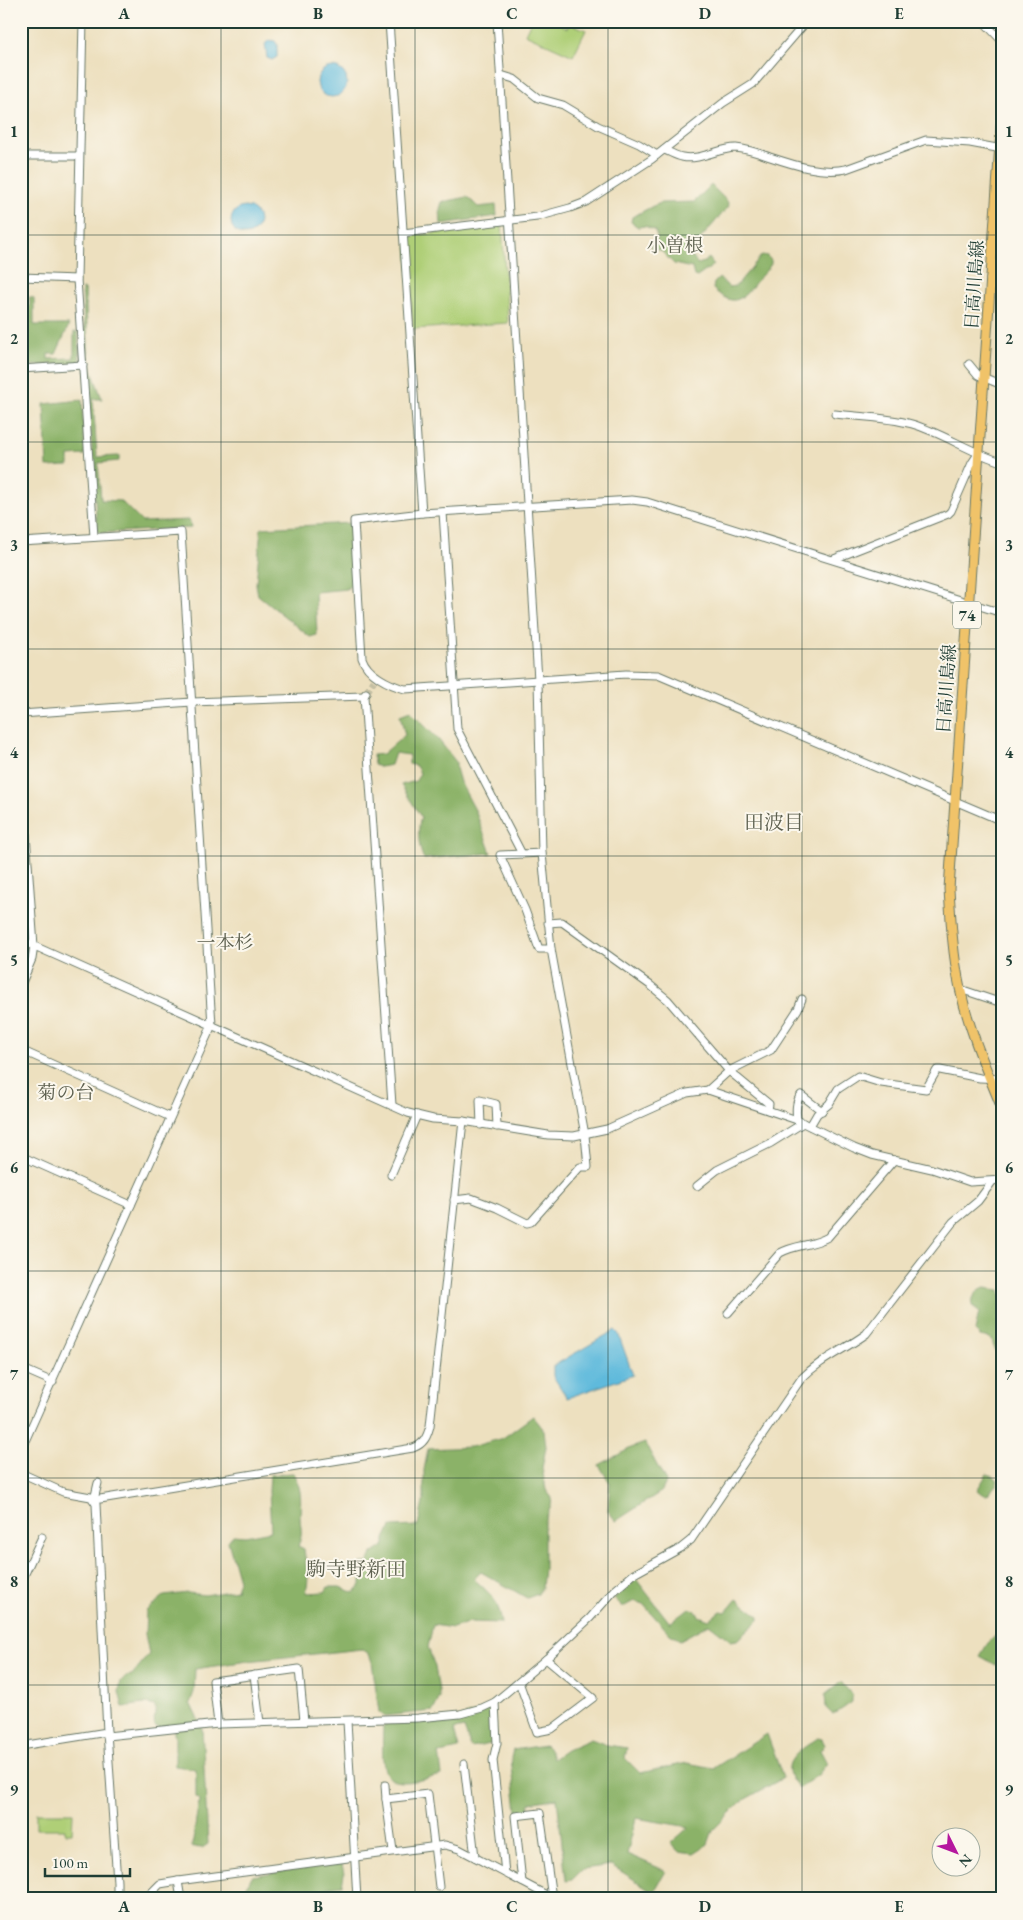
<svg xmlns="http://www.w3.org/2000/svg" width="1023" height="1920" font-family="'EB Garamond','Noto Serif JP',serif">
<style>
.green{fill:#afcf77;stroke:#678656}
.forest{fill:#8bb268;stroke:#55784e}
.water{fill:#5ebadc;stroke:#3e7c88}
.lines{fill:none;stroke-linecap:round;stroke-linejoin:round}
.minor-tunnel{stroke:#c4bfa3;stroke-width:7;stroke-dasharray:7 3.5;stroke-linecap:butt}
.minor-casing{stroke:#677665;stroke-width:9}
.major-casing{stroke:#677665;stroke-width:11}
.minor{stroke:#fff;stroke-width:7}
.major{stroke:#f0c369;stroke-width:9}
.grid{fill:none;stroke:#1f3d34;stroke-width:1;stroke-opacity:0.55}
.labels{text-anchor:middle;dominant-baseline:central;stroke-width:4;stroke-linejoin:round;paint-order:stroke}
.shield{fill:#fbf7ec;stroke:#61756b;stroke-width:1}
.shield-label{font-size:16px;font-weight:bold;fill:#1f3d34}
.street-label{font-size:18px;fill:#1f3d34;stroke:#fbf7ec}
.neighbourhood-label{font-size:19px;fill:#5d604f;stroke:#fbf7ec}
.quarter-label{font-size:20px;fill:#5d604f;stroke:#fbf7ec}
.neatline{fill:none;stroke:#1f3d34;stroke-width:2}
.grid-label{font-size:16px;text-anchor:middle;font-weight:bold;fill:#1f3d34}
</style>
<rect width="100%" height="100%" fill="#fbf7ec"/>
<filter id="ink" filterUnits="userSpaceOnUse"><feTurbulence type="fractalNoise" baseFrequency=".02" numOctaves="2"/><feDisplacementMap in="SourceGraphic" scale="10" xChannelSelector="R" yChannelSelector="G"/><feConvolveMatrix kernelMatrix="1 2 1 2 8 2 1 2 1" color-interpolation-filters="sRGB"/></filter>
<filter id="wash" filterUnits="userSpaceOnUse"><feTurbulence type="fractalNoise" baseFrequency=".0096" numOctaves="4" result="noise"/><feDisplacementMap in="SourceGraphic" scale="20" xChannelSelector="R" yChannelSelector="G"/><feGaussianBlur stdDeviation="1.12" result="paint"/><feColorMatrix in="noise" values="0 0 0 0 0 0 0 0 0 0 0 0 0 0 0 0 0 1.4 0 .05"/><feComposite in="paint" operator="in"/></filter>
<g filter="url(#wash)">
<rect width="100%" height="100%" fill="#ede0bf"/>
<g class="green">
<path d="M531 21H556L567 28 570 23 586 30 573 56 525 34Z"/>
<path d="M502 224 508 323 413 329 407 243 412 236Z"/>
<path d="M36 1813H73L72 1833H65V1829H36Z"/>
</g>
<g class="forest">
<path d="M711 185 727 201 729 206 688 253 698 264 704 262 709 258 714 265 697 277 694 276 692 268 674 264 660 250 651 249V243L658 239 655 231 645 226 638 227 631 222 632 217 653 206 661 203 694 202Z"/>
<path d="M468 197 478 207 496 205 497 216 441 224 440 209 442 202Z"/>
<path d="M762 255 767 256 771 260V264C767 271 760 276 755 283 740 303 732 306 713 289L714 283 719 278 729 287 736 286Z"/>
<path d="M82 289H85L89 362 102 399H93L97 457 119 456V461L98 463 101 500 121 501 142 522 189 520 191 528 99 533 97 531Z"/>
<path d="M29 297 34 298V325H69L56 354H48V359L74 358V332H78L80 363 21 366V314L27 312 30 303Z"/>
<path d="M82 400 85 455 69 456V466L47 467 44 404Z"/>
<path d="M352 523 354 586 350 585 347 589 315 592 317 635 310 637 258 595 256 584 261 528Z"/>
<path d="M410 711 438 739 456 762V768L460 782 475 810 491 853 424 859C418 848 417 828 421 817L401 785 416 781 420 773 416 766 409 764V755L395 753 391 765 380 767 374 765 373 755 383 754 405 735 400 715Z"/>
<path d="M985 1288 1000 1290 1002 1299 1000 1316 1002 1317V1351L994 1350 993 1343 990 1338 980 1336 975 1331 979 1312C967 1304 973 1292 985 1288Z"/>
<path d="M533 1416 544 1430 546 1447 542 1468 546 1490 552 1498 551 1506 544 1522V1568L542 1587 538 1594 527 1598 481 1572 474 1579C492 1596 497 1598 502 1623L470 1622 453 1628 433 1625 428 1647 435 1667 440 1697 433 1711 384 1716 379 1712 372 1662 369 1654 362 1649 248 1661 195 1669 194 1692 190 1703 202 1728 208 1844 202 1848 192 1847 199 1800 196 1797V1769L175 1766V1738L173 1727 162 1728 155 1726C153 1719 156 1714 155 1706 143 1702 135 1706 123 1707L119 1692 121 1681 126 1676 132 1675 149 1654 145 1634 146 1611 164 1596 188 1593 205 1595 236 1590 239 1580 228 1541 233 1535 245 1536 271 1531 269 1491 270 1475 293 1473C302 1489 301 1497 300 1515 300 1529 304 1532 298 1546L304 1549 308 1580 306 1593 325 1592 328 1587H340L354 1593 361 1585V1563H368L372 1554 385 1545V1539L391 1527 418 1526 424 1498V1470L428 1449 471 1447 503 1438Z"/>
<path d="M645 1443 666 1482 662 1491 616 1521 608 1511 610 1483 599 1465 631 1448Z"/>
<path d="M987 1474 995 1477 998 1481 996 1485 987 1495 982 1494 977 1490Z"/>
<path d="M636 1579 670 1623 689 1608 695 1610 699 1616 709 1620 720 1611 726 1612 737 1599 759 1616V1620L737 1640 731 1641 709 1624 680 1640 670 1634 643 1604 634 1601 623 1607 614 1598Z"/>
<path d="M1002 1630V1660L996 1665 980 1656 988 1643Z"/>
<path d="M841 1682 852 1695V1702L838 1712 832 1714 826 1708 825 1695Z"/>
<path d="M492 1707 495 1743 471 1748 464 1728 454 1730 459 1749 439 1753 442 1775C383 1790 381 1784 383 1726L388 1723 459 1718Z"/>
<path d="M767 1734 783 1778 742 1801 713 1830 708 1844 694 1853 678 1851 671 1843 689 1827 636 1818 627 1854 666 1871 655 1890 657 1899H644L649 1889 611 1865 583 1869 572 1880 566 1881 557 1798 530 1803 528 1812 517 1811 511 1758 513 1750 545 1745 550 1750 553 1759 566 1750 591 1739 607 1745 627 1748 625 1758 640 1773 687 1763 714 1768Z"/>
<path d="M818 1738 822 1739 825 1745 820 1750 827 1763 818 1775 799 1788C795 1783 789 1777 789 1770 787 1757 809 1744 818 1738Z"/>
<path d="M326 1864H342L344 1874 342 1885 327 1887 326 1897 347 1896 350 1899H237L239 1898C243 1889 249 1884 252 1876Z"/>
</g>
<g class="water">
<path d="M269 40 275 41 277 44V57L272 60 267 58 265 44Z"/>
<circle cx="332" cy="82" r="15"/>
<circle cx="245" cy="221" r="14"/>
<path d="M615 1330 618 1333 633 1375 567 1398 553 1376V1366Z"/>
</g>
</g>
<g filter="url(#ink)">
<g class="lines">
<path class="minor-tunnel" d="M366 693 374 681"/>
<g class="minor-casing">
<g id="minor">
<path d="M389 21 422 513 632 500 647 502 1002 613"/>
<path d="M983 21 1002 41"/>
<path d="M501 75 514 79 538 98 563 105 598 126 639 144 657 155"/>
<path d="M664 150C670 152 676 156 682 157 700 161 719 148 736 148 748 149 759 153 770 157 794 165 821 174 846 169L926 140 970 143 1002 149"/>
<path d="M21 156H79"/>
<path d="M403 233 537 217 570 208 586 202 652 159 723 103 753 84 807 21"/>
<path d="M21 277 77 279 83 21"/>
<path d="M77 279 94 537"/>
<path d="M990 279 1002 284"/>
<path d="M969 364 978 375 1002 385"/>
<path d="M21 369 83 365"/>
<path d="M835 414C860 417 887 417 912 424 943 433 971 453 1002 462"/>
<path d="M443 512 457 729 522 854 542 853"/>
<path d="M422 513 354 521 362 658C367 674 389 685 405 689L626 674 658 675 1002 821"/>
<path d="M21 542 181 532 212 1025 21 1450"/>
<path d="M834 559 948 514 951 511 972 463 978 454"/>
<path d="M366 693 364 696 392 1105"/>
<path d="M21 714 192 702 364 696"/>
<path d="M21 765 34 946 32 959 21 985"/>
<path d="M522 854 500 855 525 910 539 949H551"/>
<path d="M548 923 562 922 650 985 668 1000 729 1071 769 1104 768 1110"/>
<path d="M21 940 408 1113 433 1119 463 1121 548 1135 574 1136 607 1129 687 1093 708 1090 797 1120 854 1148 872 1155 932 1169 970 1182 1002 1180"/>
<path d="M960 989 1002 1003"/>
<path d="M21 1050 170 1117"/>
<path d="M708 1090 729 1071 771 1050 798 1009 802 999"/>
<path d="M797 1120C796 1112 795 1102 801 1095L822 1111"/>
<path d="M481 1125 480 1100 496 1104 497 1127"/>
<path d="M810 1126 817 1114 829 1104 838 1089 858 1076 881 1083 926 1089 937 1070H940L980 1078 1002 1079"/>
<path d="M21 1156 131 1205"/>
<path d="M391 1175 417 1115"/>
<path d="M697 1186 717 1170 771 1143 803 1123"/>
<path d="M454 1200 471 1198 497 1208 527 1223 531 1222 580 1167H588L585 1135 551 949 542 853 538 680 497 21"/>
<path d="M728 1313 780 1253C796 1244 813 1246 828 1237L894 1160"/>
<path d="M21 1368 53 1382"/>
<path d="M21 1473 63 1492 91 1497 96 1504 107 1732 117 1882V1899"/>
<path d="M94 1500 413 1448C424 1444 427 1437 430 1426L463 1121"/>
<path d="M94 1500 98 1483"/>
<path d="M21 1582 42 1537"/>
<path d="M254 1675 260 1723"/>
<path d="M519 1682 537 1732 552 1729 593 1698 546 1659"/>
<path d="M495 1702 497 1743 493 1760 505 1873"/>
<path d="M347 1721 357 1899"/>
<path d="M218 1724 213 1681 299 1669 304 1721"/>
<path d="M107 1736 218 1724 418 1718 460 1714 482 1708 495 1702 546 1659 590 1618 614 1591 634 1574 681 1548 691 1540 801 1379C820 1359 844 1350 866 1334L953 1222 978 1201 992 1182"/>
<path d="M21 1746 107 1732"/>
<path d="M464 1764 475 1857"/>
<path d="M385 1785 386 1799"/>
<path d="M393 1851 386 1799 428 1794 439 1887"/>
<path d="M178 1881 181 1899"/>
<path d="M522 1882 515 1816 540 1813 552 1898"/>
<path d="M21 1895 30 1899"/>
<path d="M145 1899 160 1884 178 1881 445 1845 459 1849 554 1899"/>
</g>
</g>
<g class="major-casing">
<path id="major" d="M1002 115 949 889C951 923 953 956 960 988 969 1030 986 1069 1002 1108"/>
</g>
<use href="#minor" class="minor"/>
<use href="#major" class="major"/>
</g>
</g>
<path class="grid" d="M221 21V1899M415 21V1899M608 21V1899M802 21V1899M21 235H1002M21 442H1002M21 649H1002M21 856H1002M21 1064H1002M21 1271H1002M21 1478H1002M21 1685H1002"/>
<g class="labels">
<rect class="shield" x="953" y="601.5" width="28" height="27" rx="4"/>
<g class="shield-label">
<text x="967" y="615">74</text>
</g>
<g class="street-label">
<text transform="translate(974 285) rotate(-86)">日高川島線</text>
<text transform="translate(946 689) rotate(-86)">日高川島線</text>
</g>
<g class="neighbourhood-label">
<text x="675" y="245">小曽根</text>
<text x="225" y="942">一本杉</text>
<text x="66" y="1092">菊の台</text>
</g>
<g class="quarter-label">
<text x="774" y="822">田波目</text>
<text x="356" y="1569">駒寺野新田</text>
</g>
</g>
<rect width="1023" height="1920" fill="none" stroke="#fbf7ec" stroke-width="55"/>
<g transform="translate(956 1852) rotate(132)"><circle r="24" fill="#fbf7ec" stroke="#a3ada2"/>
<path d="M0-4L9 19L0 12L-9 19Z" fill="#b5179e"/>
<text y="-8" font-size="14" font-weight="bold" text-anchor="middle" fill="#1f3d34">N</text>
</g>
<path d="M45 1868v8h85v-8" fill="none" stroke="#1f3d34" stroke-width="2.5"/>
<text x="52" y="1868" font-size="15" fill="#1f3d34" stroke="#fbf7ec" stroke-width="4" paint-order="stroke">100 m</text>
<rect x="28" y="28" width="968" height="1864" class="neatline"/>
<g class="grid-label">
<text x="124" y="19">A</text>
<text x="318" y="19">B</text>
<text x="512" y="19">C</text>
<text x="705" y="19">D</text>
<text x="899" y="19">E</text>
<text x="14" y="137">1</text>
<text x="1009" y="137">1</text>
<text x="14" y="344">2</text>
<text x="1009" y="344">2</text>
<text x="14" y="551">3</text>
<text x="1009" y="551">3</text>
<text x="14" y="758">4</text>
<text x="1009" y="758">4</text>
<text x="14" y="966">5</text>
<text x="1009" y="966">5</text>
<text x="14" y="1173">6</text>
<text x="1009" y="1173">6</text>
<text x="14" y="1380">7</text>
<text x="1009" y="1380">7</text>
<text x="14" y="1587">8</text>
<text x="1009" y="1587">8</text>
<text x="14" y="1795">9</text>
<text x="1009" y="1795">9</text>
<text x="124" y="1912">A</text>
<text x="318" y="1912">B</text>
<text x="512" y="1912">C</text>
<text x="705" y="1912">D</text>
<text x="899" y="1912">E</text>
</g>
</svg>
